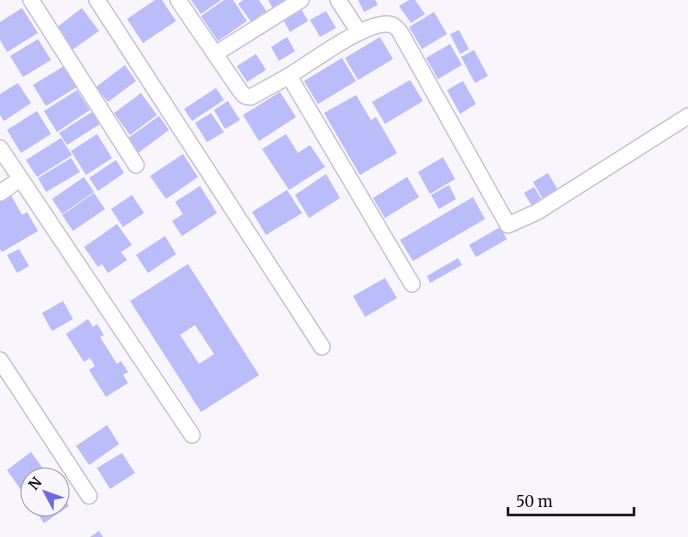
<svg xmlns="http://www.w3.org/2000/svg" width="688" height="537" font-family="Merriweather,serif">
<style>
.building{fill:#bbbcfa;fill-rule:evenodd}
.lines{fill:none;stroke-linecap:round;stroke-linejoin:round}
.street-casing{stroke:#cbc3d4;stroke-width:18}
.street{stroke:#fff;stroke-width:15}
</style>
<rect width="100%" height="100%" fill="#f8f5fc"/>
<g class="building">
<path d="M155 0H162L176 21 143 43 127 19Z"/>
<path d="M191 0H221L201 14Z"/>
<path d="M224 0H233L247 21 218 41 201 16Z"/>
<path d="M243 0H259L267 12 252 23 238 4Z"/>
<path d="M268 0H288L273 9Z"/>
<path d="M358 0H375L378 5 364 12Z"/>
<path d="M409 0H415L425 14 411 23 399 6Z"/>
<path d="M299 5 308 21 290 32 281 16Z"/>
<path d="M22 8 38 33 7 52 0 40V22Z"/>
<path d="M82 8 99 31 72 50 56 28Z"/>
<path d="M326 11 336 28 320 37 310 20Z"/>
<path d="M434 12 447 34 422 49 409 27Z"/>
<path d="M459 30 469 49 460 54 450 34Z"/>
<path d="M287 37 295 51 279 61 271 47Z"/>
<path d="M380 37 393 59 358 80 345 58Z"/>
<path d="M38 39 51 60 23 77 10 56Z"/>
<path d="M450 44 462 65 438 79 426 58Z"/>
<path d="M474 50 488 76 475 83 461 57Z"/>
<path d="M256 54 266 70 247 82 237 66Z"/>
<path d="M342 58 356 81 318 104 304 81Z"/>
<path d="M125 65 136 81 108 102 96 87Z"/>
<path d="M64 66 77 87 46 106 33 85Z"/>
<path d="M410 80 423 101 385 124 372 102Z"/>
<path d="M463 81 476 104 460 114 447 90Z"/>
<path d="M18 83 31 103 4 121 0 115V94Z"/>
<path d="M216 88 224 100 192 121 184 109Z"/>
<path d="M77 90 90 110 57 132 44 111Z"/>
<path d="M280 92 296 117 259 141 243 115Z"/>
<path d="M141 93 157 115 130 135 114 113Z"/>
<path d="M356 95 371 120 376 117 397 153 360 175 324 113Z"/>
<path d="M228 101 240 120 225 129 214 110Z"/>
<path d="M95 110 103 122 67 145 59 133Z"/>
<path d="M37 111 51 134 21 153 7 130Z"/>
<path d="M211 113 224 132 207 142 195 123Z"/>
<path d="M159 116 169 130 138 153 127 139Z"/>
<path d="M97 134 112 158 86 175 71 151Z"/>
<path d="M286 134 298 153 310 145 325 167 289 190 262 149Z"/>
<path d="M61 138 72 155 37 177 26 160Z"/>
<path d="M183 154 198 177 166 199 150 176Z"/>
<path d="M443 157 455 179 430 194 418 172Z"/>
<path d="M71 158 80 172 46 192 38 178Z"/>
<path d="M116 160 124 173 98 191 89 178Z"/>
<path d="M548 173 559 192 544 201 533 182Z"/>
<path d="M326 174 340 198 309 218 295 195Z"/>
<path d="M84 177 94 192 62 214 52 199Z"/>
<path d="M407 177 419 197 385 218 373 198Z"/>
<path d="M449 185 456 199 439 209 431 195Z"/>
<path d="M200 186 217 213 182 236 172 221 183 214 175 202Z"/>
<path d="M534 187 542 200 532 206 524 193Z"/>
<path d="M287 190 302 213 266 235 252 212Z"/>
<path d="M94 193 105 209 73 231 62 215Z"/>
<path d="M11 195 22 215 27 212 38 231 2 252 0 249V201Z"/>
<path d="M132 195 144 213 123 227 111 209Z"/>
<path d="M473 197 485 219 413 261 400 240Z"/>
<path d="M117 224 132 245 121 252 127 260 108 273 102 264 98 267 84 247Z"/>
<path d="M500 227 507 239 476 257 469 245Z"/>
<path d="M165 236 176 254 148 273 136 255Z"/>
<path d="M19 249 29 266 17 273 7 255Z"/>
<path d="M458 258 462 265 430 283 427 276Z"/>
<path d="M188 264 259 375 201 412 130 301ZM195 325 214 354 199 364 180 335Z"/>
<path d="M385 278 397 298 365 317 353 296Z"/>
<path d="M63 301 73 319 52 331 42 313Z"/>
<path d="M88 319 93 327 97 324 104 335 100 337 117 364 121 361 128 372 123 375 128 383 106 397 89 370 95 366 90 358 84 362 66 334Z"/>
<path d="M107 425 119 444 89 465 76 446Z"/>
<path d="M31 452 49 477H30V503L7 470Z"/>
<path d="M122 453 135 473 110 489 97 468Z"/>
<path d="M60 493 69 506 44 523 33 507H60Z"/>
<path d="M99 531 103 537H90Z"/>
</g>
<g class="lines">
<g class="street-casing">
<g id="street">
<path d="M31 0 136 165"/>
<path d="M97 0 322 347"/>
<path d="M178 0 241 92 245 96 251 97C265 89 279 82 292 74 313 61 365 22 388 24 393 24 397 28 400 32L508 225 537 212 688 116"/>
<path d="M338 0 359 32"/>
<path d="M215 54 301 0"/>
<path d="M289 76 412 284"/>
<path d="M0 148 192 435"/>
<path d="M0 193 20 179"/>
<path d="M0 360 89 496"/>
</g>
</g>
<use href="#street" class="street"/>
</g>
<g transform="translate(45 492) rotate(311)"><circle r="24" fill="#f8f5fc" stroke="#9c999f"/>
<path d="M0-4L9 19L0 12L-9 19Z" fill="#6f69e3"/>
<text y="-8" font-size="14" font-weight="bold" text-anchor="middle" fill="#110e14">N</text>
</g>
<path d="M508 507v8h126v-8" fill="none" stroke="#110e14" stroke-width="2.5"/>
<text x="516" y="507" font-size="15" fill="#110e14" stroke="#f8f5fc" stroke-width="4" paint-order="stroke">50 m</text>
</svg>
